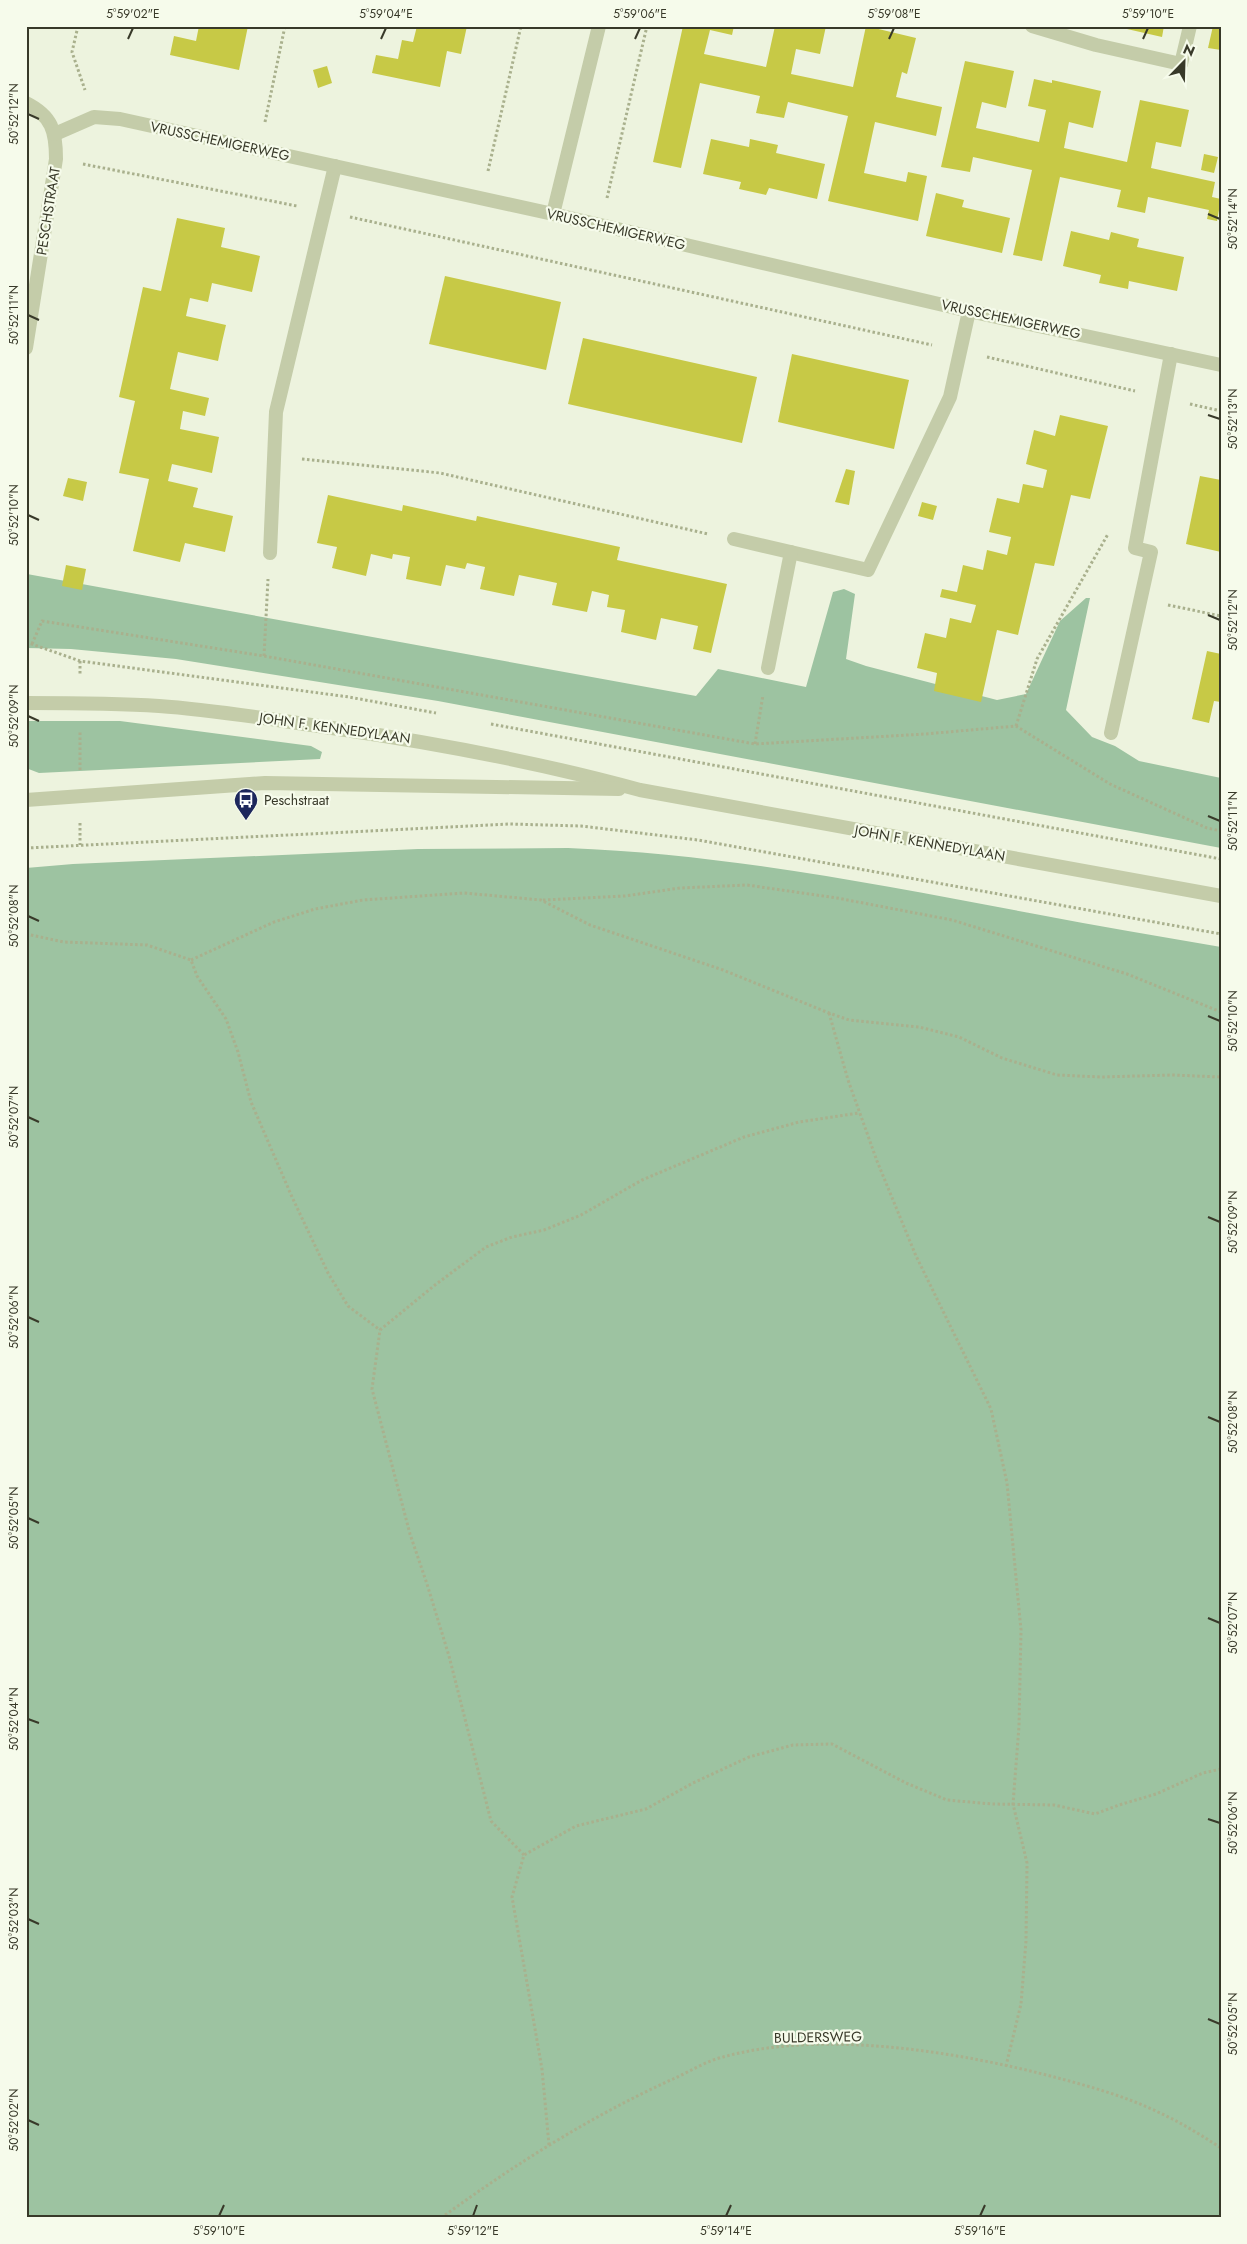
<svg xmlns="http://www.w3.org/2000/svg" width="1247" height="2244" font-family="Jost,sans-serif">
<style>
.green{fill:#9dc3a1}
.building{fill:#c7c946}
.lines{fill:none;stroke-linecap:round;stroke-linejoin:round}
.path{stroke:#a9b08d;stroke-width:3;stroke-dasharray:2.5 2.5;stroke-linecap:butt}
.service{stroke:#c4cca9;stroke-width:14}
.minor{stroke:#c4cca9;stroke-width:14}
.tertiary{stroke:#c4cca9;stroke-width:14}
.ticks{fill:none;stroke:#383929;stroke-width:2}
.labels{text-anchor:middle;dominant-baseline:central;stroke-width:4.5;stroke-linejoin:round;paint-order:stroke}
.street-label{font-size:14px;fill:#383929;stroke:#f6fbeb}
.poi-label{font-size:14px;fill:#383929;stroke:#f6fbeb;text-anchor:start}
.neatline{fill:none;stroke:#383929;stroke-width:2}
.ticks-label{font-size:12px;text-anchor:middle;fill:#383929}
</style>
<rect width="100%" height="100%" fill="#edf3de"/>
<g class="green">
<path d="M27 574 696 696 718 669 806 687 833 592 844 589 855 594 846 659 866 666 997 700 1026 694 1060 621 1086 598H1090L1066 710 1092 737 1115 746 1139 761 1221 778V848L438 701 176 659 71 649 26 648Z"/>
<path d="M27 721H120L311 746 322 752 320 759 39 773 26 768Z"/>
<path d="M568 848C726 854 880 885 1035 914 1097 926 1159 936 1221 947V2218H26V868L73 864 418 849Z"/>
</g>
<g class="building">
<path d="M199 26H248L239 70 170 55 174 36 196 41Z"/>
<path d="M417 26H467L461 54 447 51 440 87 372 73 376 55 398 59 402 40 413 42Z"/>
<path d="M683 26H734L732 35 710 30 704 54 766 67 775 26H826L820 54 796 49 791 74 853 87 866 26 916 38 907 74 902 72 896 97 942 107 936 136 875 122 864 173 906 182 908 172 927 176 918 221 828 201 848 116 788 102 784 118 756 113 760 96 700 83 681 168 653 162Z"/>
<path d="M1128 26H1164L1162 37 1127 29Z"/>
<path d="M1213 26H1221V50L1208 48Z"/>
<path d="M965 61 1014 71 1006 108 982 102 976 128 1039 142 1046 110 1028 106 1034 79 1052 83V80L1101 91 1093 128 1069 122 1064 148 1127 162 1140 100 1189 110 1181 147 1156 142 1151 168 1215 182 1212 197 1221 199 1217 221 1207 219 1209 210 1148 197 1145 213 1117 207 1121 190 1060 177 1042 261 1013 255 1032 170 973 157 970 172 941 167Z"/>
<path d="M327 66 332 83 318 88 313 70Z"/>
<path d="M711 139 749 147 750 139 778 145 776 153 825 164 817 199 769 188 766 195 739 189 741 182 703 174Z"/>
<path d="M1204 154 1218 157 1214 173 1201 170Z"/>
<path d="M936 193 964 200 962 207 1010 218 1002 253 926 236Z"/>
<path d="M177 218 225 228 221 247 260 256 252 292 212 283 208 302 190 298 186 316 226 325 222 342 218 361 178 352 170 389 209 398 205 416 183 411 180 429 219 437 212 473 172 464 168 481 198 488 193 507 233 516 225 552 185 543 180 562 133 551 149 479 119 473 135 401 119 397 143 287 161 291Z"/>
<path d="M1071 231 1109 240 1111 232 1139 239 1137 247 1184 257 1177 291 1129 281 1128 289 1099 283 1101 275 1063 266Z"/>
<path d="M445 276 561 302 546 370 429 344Z"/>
<path d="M583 338 757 377 742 443 568 404Z"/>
<path d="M792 354 909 380 894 449 778 422Z"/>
<path d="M1060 415 1108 426 1090 499 1071 495 1054 566 1035 563 1018 635 997 630 981 702 934 691 937 673 917 668 925 633 946 638 950 618 971 623 976 605 940 597 942 589 957 592 963 565 983 570 987 550 1007 555 1011 537 989 532 997 498 1019 503 1023 484 1043 488 1047 470 1026 464 1034 430 1055 436Z"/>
<path d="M846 469 855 471 849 505 835 502Z"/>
<path d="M1200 476 1221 480V552L1186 544Z"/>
<path d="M68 478 87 482 83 501 63 496Z"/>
<path d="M328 495 402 511 403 505 476 521 477 516 620 547 617 560 727 584 711 653 693 649 698 626 661 618 656 640 621 632 625 610 607 607 609 595 592 591 587 612 552 605 557 583 519 575 514 596 480 589 485 567 467 563 465 569 446 565 441 586 406 579 410 557 393 554 392 559 371 554 366 576 332 568 337 547 317 543Z"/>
<path d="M922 502 937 506 933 520 918 516Z"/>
<path d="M66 565 86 569 82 590 62 586Z"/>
<path d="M1207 651 1221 654V702L1214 701 1209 723 1192 719Z"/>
</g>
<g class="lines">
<g class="path">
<path d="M78 26 72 52 85 90"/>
<path d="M265 122 285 26"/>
<path d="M83 164 297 206"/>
<path d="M488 171 521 26"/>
<path d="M607 198 647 26"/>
<path d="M350 217 932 345"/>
<path d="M987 357 1135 391"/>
<path d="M1190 404 1221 411"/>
<path d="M302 459 440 473 708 534"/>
<path d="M1168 605 1221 616"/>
<path d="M26 642 80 661 349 697 436 713"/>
<path d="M32 644 42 621 264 656 755 744 925 734 1016 726 1110 784 1207 828 1221 831"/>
<path d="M264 656 268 579"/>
<path d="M80 661V675"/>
<path d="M491 724 1221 859"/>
<path d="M1016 726 1037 659 1108 534"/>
<path d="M755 744 763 695"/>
<path d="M80 770V731"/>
<path d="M80 823V845"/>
<path d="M26 848 510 824 581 826 698 840 1221 934"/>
<path d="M543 900 625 896 680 888 747 885 837 898 952 920 1127 974 1221 1012"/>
<path d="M26 934 64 942 147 945 191 960 197 976 226 1019 238 1052 251 1102 292 1197 328 1273 348 1306 380 1330"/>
<path d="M191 960 274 922 315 909 363 900 464 893 541 900 590 925 723 970 829 1013 849 1020 919 1027 959 1037 1002 1058 1057 1075 1101 1077 1172 1075 1221 1077"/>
<path d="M829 1013 848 1080 877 1161 916 1256 991 1409 1007 1483 1021 1630 1019 1726 1013 1804 1027 1863 1026 1941 1021 2004 1006 2066"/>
<path d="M524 1855 491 1821 449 1656 427 1584 410 1534 372 1389 380 1330 435 1285 486 1247 512 1237 544 1230 581 1215 642 1180 744 1137 799 1122 859 1113"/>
<path d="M549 2145 542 2069 512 1897 524 1855 576 1826 646 1809 693 1783 749 1757 793 1745 832 1744 906 1783 947 1800 992 1804 1054 1805 1095 1814 1119 1805 1156 1794 1203 1773 1221 1769"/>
<path d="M441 2218C514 2165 591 2116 673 2079 689 2072 706 2061 723 2057 823 2029 960 2052 1058 2078 1092 2087 1127 2097 1158 2112 1180 2122 1201 2135 1221 2148"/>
</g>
<g class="service">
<path d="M1181 64 1190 26"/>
<path d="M734 539 868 570 950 397 969 311"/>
<path d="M270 553 276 412 335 166"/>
<path d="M768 668 791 552"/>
<path d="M1111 733 1151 552 1135 548 1171 354"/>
</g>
<g class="minor">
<path d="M1032 26 1096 45 1181 64"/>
<path d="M26 103C52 116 56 131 56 159L26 348"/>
<path d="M55 134 94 117 120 119 553 214 969 311 1221 365"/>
<path d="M553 214 599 26"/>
</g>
<g class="tertiary">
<path d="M26 703C70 703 115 703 159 706 217 710 274 720 332 728 436 743 538 762 640 790L1221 896"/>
<path d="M26 800 265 783 619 789"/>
</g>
</g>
<path class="ticks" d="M128 39 133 28M381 39 386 28M635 39 640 28M889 39 894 28M1143 39 1148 28M28 114 39 119M1208 214 1220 219M28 315 39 320M1208 415 1220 419M28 515 39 520M1208 615 1220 620M28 716 39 721M1208 816 1220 821M28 916 39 921M1208 1016 1220 1021M28 1117 39 1122M1208 1217 1220 1222M28 1317 39 1322M1208 1417 1220 1422M28 1518 39 1523M1208 1618 1220 1623M28 1719 39 1723M1208 1819 1220 1823M28 1919 39 1924M1208 2019 1220 2024M28 2120 39 2125M219 2216 224 2205M473 2216 477 2205M726 2216 731 2205M980 2216 985 2205"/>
<defs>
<g id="bus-pin" transform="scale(1.25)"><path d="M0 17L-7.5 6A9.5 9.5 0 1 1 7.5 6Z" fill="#1d275c" stroke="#f6fbeb"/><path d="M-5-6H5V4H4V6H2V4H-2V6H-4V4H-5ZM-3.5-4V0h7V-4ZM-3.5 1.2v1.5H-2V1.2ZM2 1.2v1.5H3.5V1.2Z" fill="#fff"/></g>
</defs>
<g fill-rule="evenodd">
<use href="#bus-pin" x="246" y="800"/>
</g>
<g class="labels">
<g class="street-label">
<text transform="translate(220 141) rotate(12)">VRUSSCHEMIGERWEG</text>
<text transform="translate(48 211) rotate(-81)">PESCHSTRAAT</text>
<text transform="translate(616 229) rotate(13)">VRUSSCHEMIGERWEG</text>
<text transform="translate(1011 319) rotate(12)">VRUSSCHEMIGERWEG</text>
<text transform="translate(335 728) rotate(8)">JOHN F. KENNEDYLAAN</text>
<text transform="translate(930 843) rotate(10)">JOHN F. KENNEDYLAAN</text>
<text transform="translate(818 2037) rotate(-1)">BULDERSWEG</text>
</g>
<g class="poi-label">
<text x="264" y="800">Peschstraat</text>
</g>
</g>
<rect width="1247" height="2244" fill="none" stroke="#f6fbeb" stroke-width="55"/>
<g transform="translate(1184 62) rotate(23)" stroke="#f6fbeb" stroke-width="4" paint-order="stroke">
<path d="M0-4L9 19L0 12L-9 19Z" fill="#383929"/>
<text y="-8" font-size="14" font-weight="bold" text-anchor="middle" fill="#383929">N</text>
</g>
<rect x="28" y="28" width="1192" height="2188" class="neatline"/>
<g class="ticks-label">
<text x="133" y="18">5°59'02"E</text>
<text x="386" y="18">5°59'04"E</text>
<text x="640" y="18">5°59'06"E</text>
<text x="894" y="18">5°59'08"E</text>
<text x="1148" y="18">5°59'10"E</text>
<text transform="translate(14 114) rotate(-90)" y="4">50°52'12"N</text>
<text transform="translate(1233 219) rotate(-90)" y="4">50°52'14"N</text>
<text transform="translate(14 315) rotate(-90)" y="4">50°52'11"N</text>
<text transform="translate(1233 419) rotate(-90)" y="4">50°52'13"N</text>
<text transform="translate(14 515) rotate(-90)" y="4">50°52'10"N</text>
<text transform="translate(1233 620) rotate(-90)" y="4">50°52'12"N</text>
<text transform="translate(14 716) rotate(-90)" y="4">50°52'09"N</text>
<text transform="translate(1233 821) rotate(-90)" y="4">50°52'11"N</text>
<text transform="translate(14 916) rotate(-90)" y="4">50°52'08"N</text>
<text transform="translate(1233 1021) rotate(-90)" y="4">50°52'10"N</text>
<text transform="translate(14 1117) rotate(-90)" y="4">50°52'07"N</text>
<text transform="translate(1233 1222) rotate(-90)" y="4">50°52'09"N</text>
<text transform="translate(14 1317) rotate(-90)" y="4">50°52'06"N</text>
<text transform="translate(1233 1422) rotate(-90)" y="4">50°52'08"N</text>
<text transform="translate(14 1518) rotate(-90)" y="4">50°52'05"N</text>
<text transform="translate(1233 1623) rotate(-90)" y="4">50°52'07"N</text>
<text transform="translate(14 1719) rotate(-90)" y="4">50°52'04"N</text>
<text transform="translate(1233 1823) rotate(-90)" y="4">50°52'06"N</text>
<text transform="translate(14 1919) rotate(-90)" y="4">50°52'03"N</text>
<text transform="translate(1233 2024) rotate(-90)" y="4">50°52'05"N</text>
<text transform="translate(14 2120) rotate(-90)" y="4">50°52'02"N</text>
<text x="219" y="2235">5°59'10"E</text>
<text x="473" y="2235">5°59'12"E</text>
<text x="726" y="2235">5°59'14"E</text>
<text x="980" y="2235">5°59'16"E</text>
</g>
</svg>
